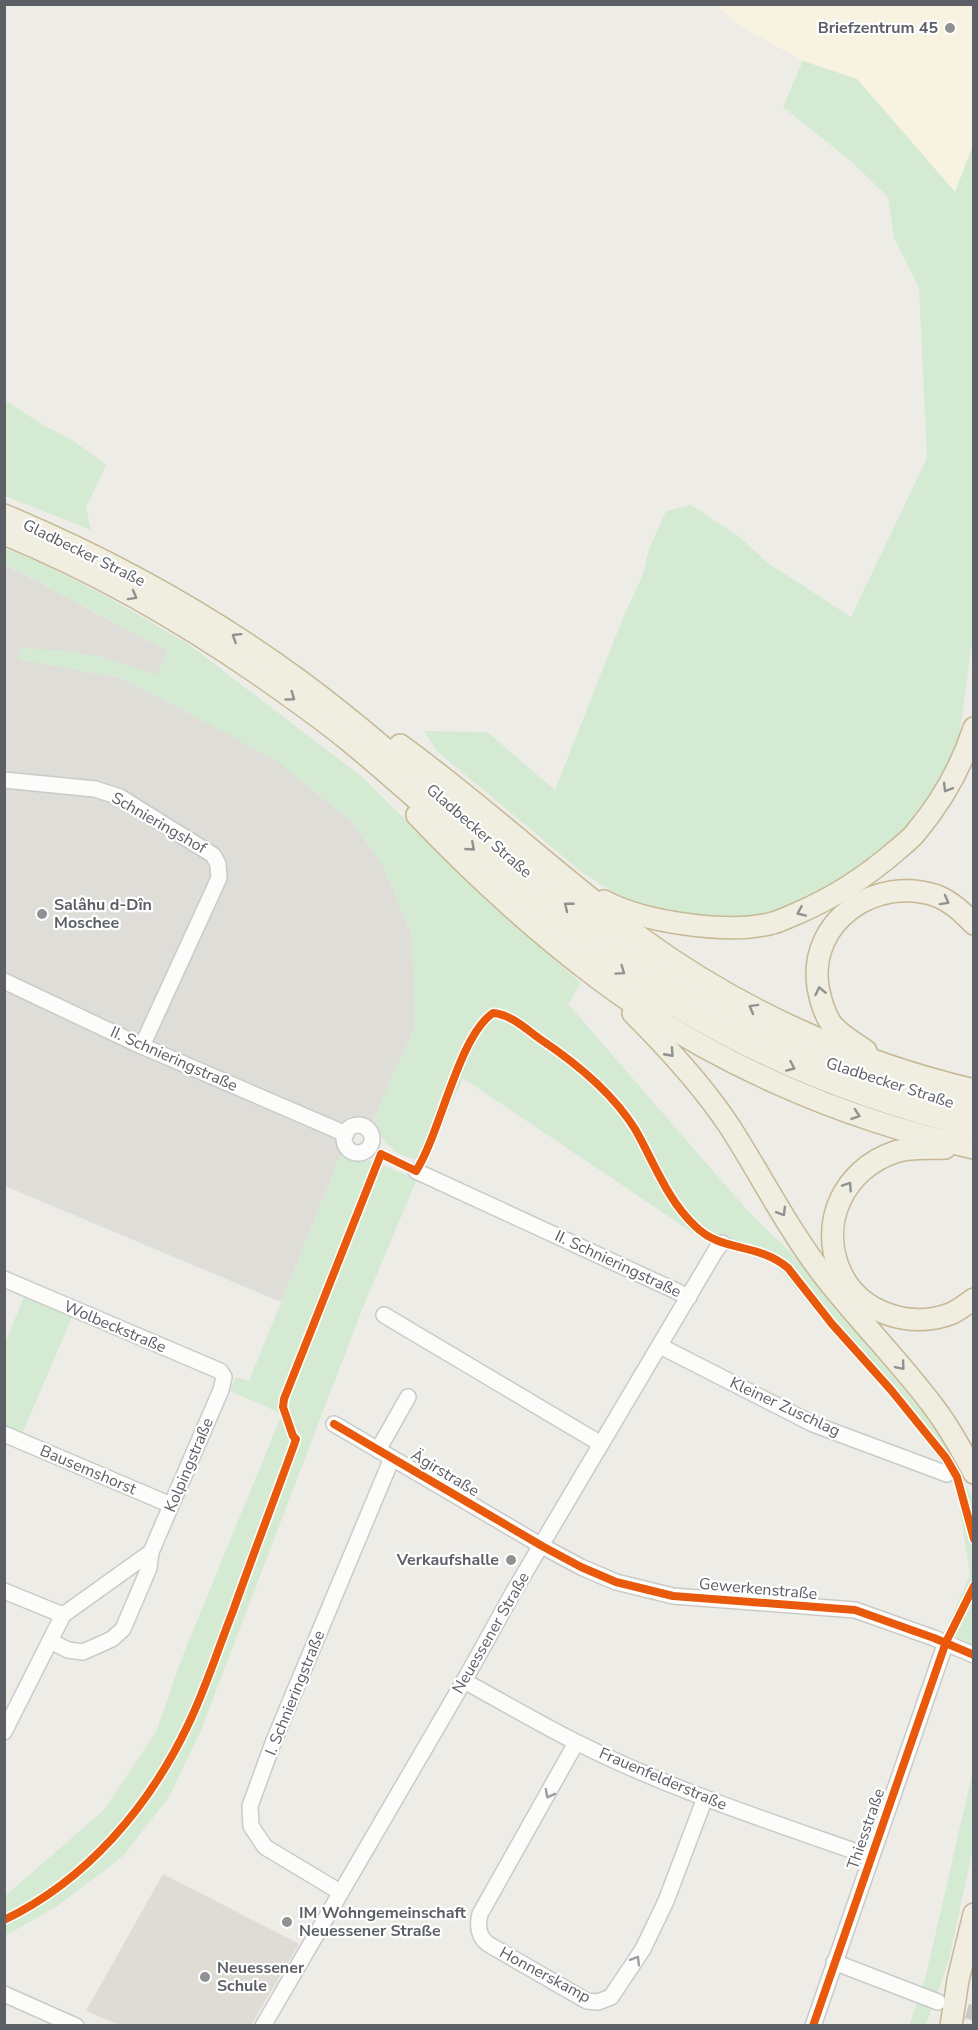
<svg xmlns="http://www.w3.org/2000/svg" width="978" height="2030" font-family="'Nunito Sans',sans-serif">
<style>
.commercial{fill:#f7f3e0}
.industrial{fill:#deddd8}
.education{fill:#dedcd5}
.green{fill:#d4ead3}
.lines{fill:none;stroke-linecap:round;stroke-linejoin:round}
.minor-tunnel{stroke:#c9c9c7;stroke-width:15;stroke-dasharray:15 8;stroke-linecap:butt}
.minor-casing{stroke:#cacac9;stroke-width:18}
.highway-casing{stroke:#c5b893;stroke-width:24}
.minor{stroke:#fcfcfb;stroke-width:15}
.highway{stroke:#f0ede1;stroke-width:21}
.cycleway-casing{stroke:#fff;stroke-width:11}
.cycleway{stroke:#e8590c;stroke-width:8}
.oneway{stroke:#909191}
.oneway2{stroke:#9c9ea2}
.poi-dot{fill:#8f9193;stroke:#fff;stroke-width:2}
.labels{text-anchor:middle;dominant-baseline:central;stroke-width:4.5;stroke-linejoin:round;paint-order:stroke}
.poi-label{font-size:16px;font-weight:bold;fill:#5c6066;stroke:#fff;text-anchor:start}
.street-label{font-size:16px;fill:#5c6066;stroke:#fff}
</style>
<rect width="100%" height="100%" fill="#edece7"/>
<path class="commercial" d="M716 5H973V145L955 192 857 79 803 61 740 26Z"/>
<path class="industrial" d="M4 564 168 651 157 675 101 657 61 650 18 659 121 678 144 689 276 760 351 821 382 864 412 935 415 1027 371 1124 350 1116 336 1145 342 1152 281 1302 5 1186Z"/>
<path class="education" d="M163 1874 299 1944 251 2025H119L86 2011Z"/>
<g class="green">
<path d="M803 61 857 79 955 192 973 145V636L959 738 938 787 908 832 870 863 794 908 719 921 632 904 583 873 437 751 424 731 487 732 555 790 625 613 642 577 649 549 666 511 691 505 738 536 768 563 851 617 927 458 919 288 894 238 888 197 852 162 783 107Z"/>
<path d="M4 400 45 426 72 440 106 465 86 508 91 530 5 496Z"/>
<path d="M5 549 40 562 106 596 188 644 361 776 484 897 581 983 568 1004 747 1210 793 1255 924 1414 951 1452 973 1500V1645L945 1632 970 1575 958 1497 951 1474 878 1381 833 1334 783 1273 768 1259 702 1239 463 1078 426 1162 398 1154 381 1137 376 1127 371 1124 415 1027 412 935 382 864 351 821 276 760 144 689 121 678 18 659 20 648 61 650 101 657 157 675 168 651 5 564Z"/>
<path d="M342 1152 355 1160 366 1159 417 1179 361 1312 201 1730 169 1797 123 1856 57 1906 5 1936V1896L104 1810 156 1732 183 1655 282 1414 230 1391 236 1377 249 1381Z"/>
<path d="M24 1297 72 1317 22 1434 5 1426V1343Z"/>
<path d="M973 1770V1848L949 1959 926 2025 909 2026 925 1980Z"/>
</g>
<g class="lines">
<path class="minor-tunnel" d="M945 2004 974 2013"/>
<g class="minor-casing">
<g id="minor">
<path d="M4 780 95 789 120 797 213 855 218 864 219 878 142 1046"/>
<path d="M4 981 135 1043 346 1134"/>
<circle cx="358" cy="1139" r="14"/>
<path d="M416 1171 689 1297"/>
<path d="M4 1279 220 1371 224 1377 221 1390 151 1552 63 1615 4 1732"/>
<path d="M384 1315 601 1444"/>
<path d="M660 1346 813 1424 947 1474"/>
<path d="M334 1424 542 1546 581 1567 616 1582 673 1596 855 1610 934 1638 974 1655"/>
<path d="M4 1434 171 1505"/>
<path d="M378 1450 408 1397"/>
<path d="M4 1591 63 1615"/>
<path d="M50 1641 68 1650 83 1652 112 1639 123 1629 149 1568 151 1552"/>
<path d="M464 1681C501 1701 538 1723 576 1742 671 1790 772 1822 871 1857"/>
<path d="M576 1743 480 1914C477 1926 478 1936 488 1944L587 2001 598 2002 611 1997 643 1949 666 1901 705 1798"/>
<path d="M340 1892 265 1847 251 1826 250 1806 273 1743 392 1458"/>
<path d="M834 1962 938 2002"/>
<path d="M4 1994 76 2026"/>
<path d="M263 2026 464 1681 514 1591 716 1250 722 1243"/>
<path d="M813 2026 946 1642"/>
</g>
</g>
<g class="highway-casing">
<g id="highway">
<path d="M4 515C109 559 209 614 300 681 415 766 514 870 629 953 732 1028 850 1079 974 1109"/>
<path d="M4 534C95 571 180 620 261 676 291 697 321 718 349 741 453 826 547 926 661 997 758 1058 862 1100 974 1127"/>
<path d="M400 745C483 805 558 876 641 938 739 1010 855 1062 974 1090"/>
<path d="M417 815C473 874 534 930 599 979 708 1061 840 1119 974 1148"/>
<path d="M604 901C643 922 729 935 773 923 781 921 790 916 798 913 835 897 867 876 897 850 904 844 912 838 917 831 942 801 962 765 974 728"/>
<path d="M633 1013C668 1048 703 1086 730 1127 762 1177 789 1231 825 1277 861 1323 902 1364 936 1410 951 1430 962 1451 974 1473"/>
<path d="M866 1051C855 1043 838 1034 830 1022 824 1012 820 998 818 987 808 920 877 875 937 896 952 902 963 913 974 924"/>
<path d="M945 1148C929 1149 910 1147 895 1152 844 1169 818 1223 841 1273 860 1313 910 1329 950 1314 958 1311 966 1304 974 1299"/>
<path d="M951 2026 958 1980 974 1914"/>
</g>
</g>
<use href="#minor" class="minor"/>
<use href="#highway" class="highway"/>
<g class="cycleway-casing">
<g id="cycleway">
<path d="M334 1424 542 1546 581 1567 616 1582 673 1596 855 1610 934 1638 974 1655"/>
<path d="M4 1920C87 1880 149 1807 188 1725 206 1688 218 1649 233 1611 253 1555 274 1500 294 1445L296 1439 293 1436 283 1407 284 1399 381 1154 416 1171C441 1132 458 1037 493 1013 510 1014 526 1029 540 1039 576 1063 612 1092 635 1129 654 1162 667 1200 695 1226 722 1253 757 1242 788 1268L832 1324 891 1390 946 1458 957 1477 974 1539"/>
<path d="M813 2026 946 1642 974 1586"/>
</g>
</g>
<use href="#cycleway" class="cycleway"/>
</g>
<defs><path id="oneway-chevron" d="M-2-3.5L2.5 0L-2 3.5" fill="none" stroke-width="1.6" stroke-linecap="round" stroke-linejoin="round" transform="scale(1.5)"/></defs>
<g class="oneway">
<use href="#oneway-chevron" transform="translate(133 596) rotate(29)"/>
<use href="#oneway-chevron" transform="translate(236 637) rotate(-148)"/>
<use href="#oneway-chevron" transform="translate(291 697) rotate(36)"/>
<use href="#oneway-chevron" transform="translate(947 788) rotate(121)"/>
<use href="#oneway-chevron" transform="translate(471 847) rotate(41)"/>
<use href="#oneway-chevron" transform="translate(945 901) rotate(29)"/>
<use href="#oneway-chevron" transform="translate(568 906) rotate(-141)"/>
<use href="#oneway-chevron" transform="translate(801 912) rotate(157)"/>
<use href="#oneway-chevron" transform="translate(621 971) rotate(35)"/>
<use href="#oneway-chevron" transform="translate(820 991) rotate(-102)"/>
<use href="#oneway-chevron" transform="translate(753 1008) rotate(-151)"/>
<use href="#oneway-chevron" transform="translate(670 1053) rotate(48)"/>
<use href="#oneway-chevron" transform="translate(791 1067) rotate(24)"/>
<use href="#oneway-chevron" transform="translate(856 1115) rotate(19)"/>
<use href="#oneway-chevron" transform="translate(848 1186) rotate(-56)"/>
<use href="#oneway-chevron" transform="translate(782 1212) rotate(58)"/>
<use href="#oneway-chevron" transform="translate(901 1366) rotate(50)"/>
</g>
<g class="oneway2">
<use href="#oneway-chevron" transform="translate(549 1794) rotate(118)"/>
<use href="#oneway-chevron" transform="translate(636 1960) rotate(-59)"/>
</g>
<g class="poi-dot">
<circle cx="950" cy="28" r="6"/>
<circle cx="42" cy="914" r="6"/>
<circle cx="511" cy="1560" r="6"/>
<circle cx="287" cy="1922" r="6"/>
<circle cx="205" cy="1977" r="6"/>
</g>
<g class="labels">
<g class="poi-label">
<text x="938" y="28" text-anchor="end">Briefzentrum 45</text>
<text x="54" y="905">Salâhu d-Dîn<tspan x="54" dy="18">Moschee</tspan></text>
<text x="499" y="1560" text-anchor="end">Verkaufshalle</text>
<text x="299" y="1913">IM Wohngemeinschaft<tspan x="299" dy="18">Neuessener Straße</tspan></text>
<text x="217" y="1968">Neuessener<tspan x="217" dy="18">Schule</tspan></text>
</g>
<g class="street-label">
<text transform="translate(84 553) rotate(26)">Gladbecker Straße</text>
<text transform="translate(159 823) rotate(30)">Schnieringshof</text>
<text transform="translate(479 831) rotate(41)">Gladbecker Straße</text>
<text transform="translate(174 1059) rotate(24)">II. Schnieringstraße</text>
<text transform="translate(890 1083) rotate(18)">Gladbecker Straße</text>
<text transform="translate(618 1264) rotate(25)">II. Schnieringstraße</text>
<text transform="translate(115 1327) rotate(23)">Wolbeckstraße</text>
<text transform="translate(785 1407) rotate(25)">Kleiner Zuschlag</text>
<text transform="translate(189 1465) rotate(-67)">Kolpingstraße</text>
<text transform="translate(88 1470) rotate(23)">Bausemshorst</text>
<text transform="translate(445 1473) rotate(31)">Ägirstraße</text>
<text transform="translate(758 1589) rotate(5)">Gewerkenstraße</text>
<text transform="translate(491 1633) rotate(-60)">Neuessener Straße</text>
<text transform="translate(295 1693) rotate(-68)">I. Schnieringstraße</text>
<text transform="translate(663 1779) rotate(23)">Frauenfelderstraße</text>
<text transform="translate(866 1829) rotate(-71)">Thiesstraße</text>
<text transform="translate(545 1975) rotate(28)">Honnerskamp</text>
</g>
</g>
<rect width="978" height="2030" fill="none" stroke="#5c6066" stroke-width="12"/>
</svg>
